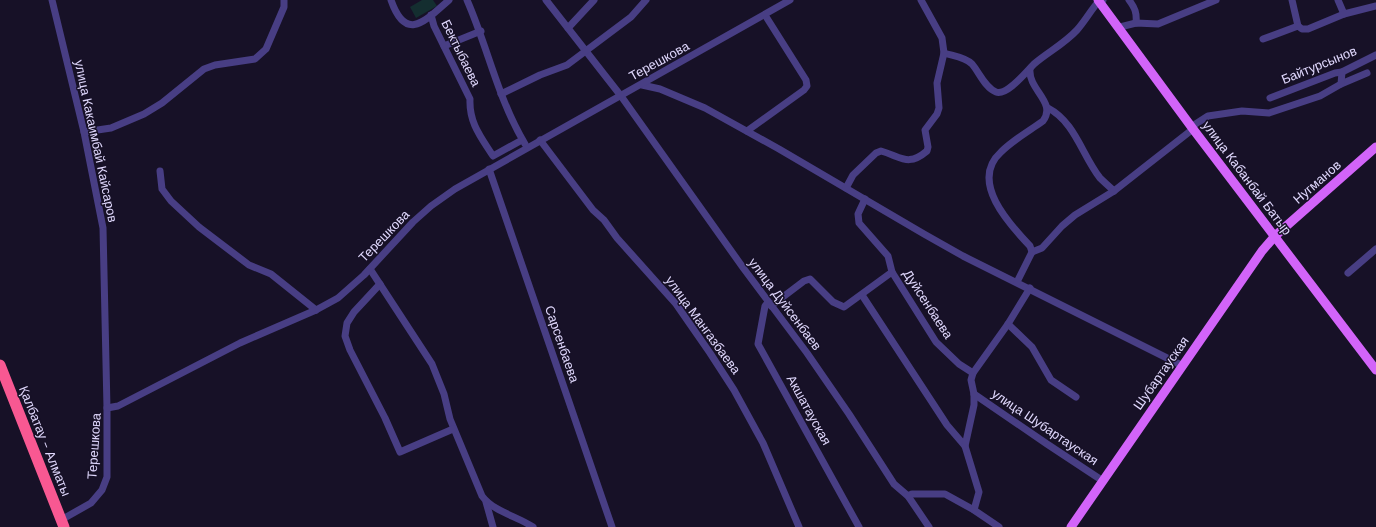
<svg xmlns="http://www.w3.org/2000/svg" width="1376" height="527" font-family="'DM Sans',sans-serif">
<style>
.green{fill:#142e30}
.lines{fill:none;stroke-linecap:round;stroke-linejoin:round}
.minor{stroke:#483e84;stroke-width:7}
.major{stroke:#d264f9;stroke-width:9}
.highway{stroke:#f85892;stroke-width:11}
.labels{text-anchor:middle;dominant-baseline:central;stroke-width:3;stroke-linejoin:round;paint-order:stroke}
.street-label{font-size:13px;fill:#e0d8fd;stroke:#171127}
</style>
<rect width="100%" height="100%" fill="#171127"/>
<path class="green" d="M422 0H433L437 6 416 18 410 7Z"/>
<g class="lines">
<g class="minor">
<path d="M52 0 84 132 103 228 107 408V477L102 490 91 503 61 520"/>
<path d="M391 0C406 43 425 21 449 0"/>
<path d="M467 0C488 48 498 99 525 144"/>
<path d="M546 0 621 96 744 269 807 353 849 414 894 484 908 496 929 527"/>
<path d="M1129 0C1135 8 1137 13 1136 23"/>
<path d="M1292 0 1298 26"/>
<path d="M1338 0 1344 14"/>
<path d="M431 15 434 26 470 99C469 123 481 137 493 156L522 140"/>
<path d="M1120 27 1136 23 1158 24 1216 0"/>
<path d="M568 28 594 0"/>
<path d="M1263 39 1298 26 1302 29H1308L1344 14 1376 6"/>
<path d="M444 46 481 31"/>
<path d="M944 53C953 56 965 57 972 64 979 72 985 88 996 92 1007 96 1026 72 1034 64 1048 52 1064 44 1077 30 1085 21 1091 10 1099 1L1103 0"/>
<path d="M1341 84 1367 73"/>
<path d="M642 85 660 89 705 108 779 149 924 234 963 256 1183 366"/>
<path d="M501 94 540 75 567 65 631 17 646 0"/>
<path d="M1270 98 1335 73 1342 72 1376 55"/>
<path d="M1048 108C1075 122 1082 155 1100 178 1104 182 1109 186 1114 191"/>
<path d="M1191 127 1208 116 1242 111 1269 113 1320 96 1341 84 1342 72"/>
<path d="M747 131 804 90 807 86 806 80 765 15"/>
<path d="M84 132 111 128 144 114 162 103 204 69 215 65 255 59 266 49 284 7V0"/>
<path d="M540 140 593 210 604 220 617 238 676 304 710 353 734 390 763 443 799 527"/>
<path d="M489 169 612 527"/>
<path d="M160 171 162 189 171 201 199 227 249 265 271 274 316 310"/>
<path d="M846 188 853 175 876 153 881 151C902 157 908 167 927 151L928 147 925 130 937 114 939 108 937 83 944 53 942 38 921 0"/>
<path d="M865 199 858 214 859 223 888 256 892 272 936 342 959 364 973 373"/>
<path d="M1032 252 1042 248 1062 226 1075 215 1114 191 1193 129"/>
<path d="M370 269 432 364 444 394 450 419 482 496C494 512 517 516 533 527"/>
<path d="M1348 273 1376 249"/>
<path d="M1017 282 1032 252 1030 246C1009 224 969 181 1001 152 1013 140 1029 131 1043 121 1057 102 1028 90 1030 69"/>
<path d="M380 284 354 312 347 323 345 336 350 350 385 418 400 452 453 429"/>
<path d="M862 295 947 425 965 446"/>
<path d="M768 302 765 306 758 344 859 527"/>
<path d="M771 306 804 281 810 279 833 302 844 307 892 272"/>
<path d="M1008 324 1032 347 1051 380 1076 397"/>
<path d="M974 394 1047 444 1103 481"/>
<path d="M107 408 118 406 240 343 316 310 338 298 364 275 413 222 431 206 455 189 790 0"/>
<path d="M908 496 912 494H945L974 510 999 527"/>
<path d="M486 502 493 527"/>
<path d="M974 510 979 492 965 446 974 405V394L971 380 973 373 1008 324 1030 288"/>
</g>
<g class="major">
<path d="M1098 0 1193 129 1376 370"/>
<path d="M1071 527 1262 251 1275 236 1376 147"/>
</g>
<path class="highway" d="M0 365 64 527"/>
</g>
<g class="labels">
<g class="street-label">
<text transform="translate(461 53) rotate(64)">Бектыбаева</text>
<text transform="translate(659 61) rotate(-29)">Терешкова</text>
<text transform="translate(1319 65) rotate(-22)">Байтурсынов</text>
<text transform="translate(96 141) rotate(78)">улица Какаимбай Кайсаров</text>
<text transform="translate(1247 178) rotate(53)">улица Кабанбай Батыр</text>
<text transform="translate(1317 182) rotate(-41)">Нугманов</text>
<text transform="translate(384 236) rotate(-46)">Терешкова</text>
<text transform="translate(785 304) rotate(53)">улица Дуйсенбаев</text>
<text transform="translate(928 304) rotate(57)">Дуйсенбаева</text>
<text transform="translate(703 325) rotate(54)">улица Мангазбаева</text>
<text transform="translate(562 344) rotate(71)">Сарсенбаева</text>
<text transform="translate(1161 373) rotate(-55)">Шубартауская</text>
<text transform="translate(809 410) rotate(61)">Акшатауская</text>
<text transform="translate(1045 427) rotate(34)">улица Шубартауская</text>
<text transform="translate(45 441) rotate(68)">Қалбатау - Алматы</text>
<text transform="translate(94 446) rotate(-86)">Терешкова</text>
</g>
</g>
</svg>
